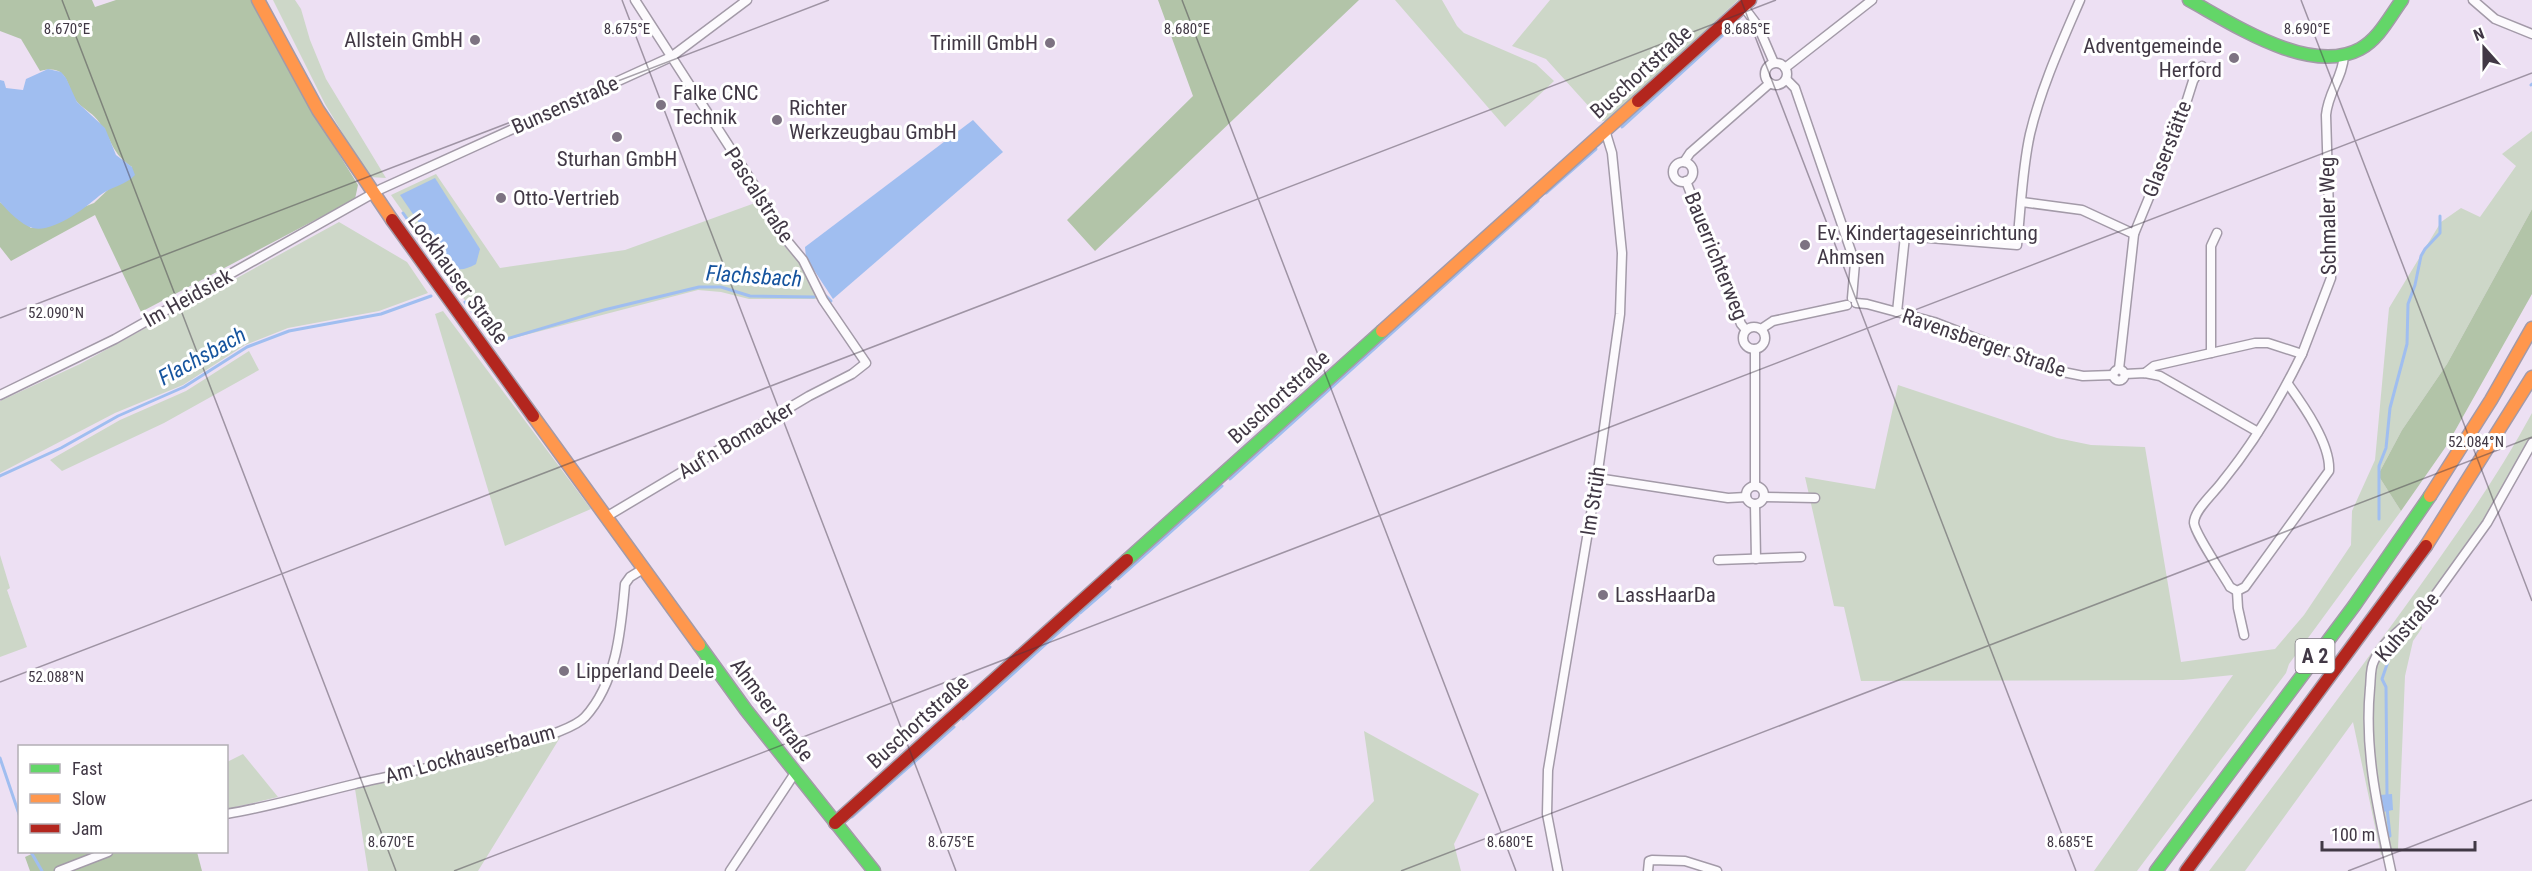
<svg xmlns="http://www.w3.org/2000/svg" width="2532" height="871" font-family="'Roboto Condensed',sans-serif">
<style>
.green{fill:#cdd7c8}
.forest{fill:#b2c4a8}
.water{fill:#a0bef0}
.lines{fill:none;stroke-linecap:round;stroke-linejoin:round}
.stream{stroke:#a0bef0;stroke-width:3}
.street-casing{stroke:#a39aa8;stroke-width:11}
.fast-casing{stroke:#a39aa8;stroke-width:15}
.slow-casing{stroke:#a39aa8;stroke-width:15}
.jam-casing{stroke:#a39aa8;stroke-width:15}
.street{stroke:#fcfafd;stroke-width:8}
.fast{stroke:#63d668;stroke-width:12}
.slow{stroke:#ff974d;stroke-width:12}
.jam{stroke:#b3261e;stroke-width:12}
.ticks{fill:none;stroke:#413845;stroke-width:1.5;stroke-opacity:0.45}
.poi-dot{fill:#7d7382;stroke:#fff;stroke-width:2}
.labels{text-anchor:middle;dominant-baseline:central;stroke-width:6;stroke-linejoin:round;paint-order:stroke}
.shield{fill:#fff;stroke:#7a747d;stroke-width:1.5}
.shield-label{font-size:20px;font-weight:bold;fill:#413845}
.poi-label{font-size:21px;fill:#413845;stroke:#fff;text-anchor:start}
.street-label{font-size:21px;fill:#413845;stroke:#fff}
.water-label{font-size:22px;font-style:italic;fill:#16549e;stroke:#fff}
.ticks-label{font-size:15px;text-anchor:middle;fill:#413845;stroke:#fff;stroke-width:6;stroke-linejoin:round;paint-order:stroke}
</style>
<rect width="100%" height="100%" fill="#ede0f3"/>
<g class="green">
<path d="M273 0H295L301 9 310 40 326 79 386 178 369 177 325 104Z"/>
<path d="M1395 0H1442L1457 26 1464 33 1536 64 1554 81 1505 127Z"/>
<path d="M1550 0H1738L1610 120 1602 121 1546 59 1512 46Z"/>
<path d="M2532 131V209L2447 364 2402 430 2378 475 2401 511 2289 664 2286 673 2137 871H2094L2233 675 2183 680 1861 681 1844 607 1834 606 1805 477 1875 489 1898 385 2057 438 2091 445 2145 447 2181 662 2275 649 2304 615 2351 545 2352 511 2375 460 2389 308 2441 222 2461 208 2480 217 2516 166 2502 154Z"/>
<path d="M436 174 500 268 625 250 755 203 786 248 801 263 818 299H749L721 292 698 290 495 343 391 195Z"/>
<path d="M339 222 407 262 428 293 379 311 288 328 245 345 183 385 115 413 0 473V401L80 364Z"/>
<path d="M443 311 591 509 505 546 435 314Z"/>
<path d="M249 351 259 370 164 423 62 471 50 460 120 420 186 391Z"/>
<path d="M2532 413V438L2483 524 2418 614 2422 628 2413 641 2405 676 2398 849 2381 855 2353 722 2245 871H2209C2276 783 2342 694 2407 604 2451 542 2496 480 2532 413Z"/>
<path d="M0 555 10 588 7 590 27 647 0 657Z"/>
<path d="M1364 731 1479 794 1454 844 1461 871H1309L1374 801Z"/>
<path d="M561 736 478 871H368L355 789 502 755Z"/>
<path d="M243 754 278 797 227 809V762Z"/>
</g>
<g class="forest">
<path d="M0 0H92L95 7 116 0H253L306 101 358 185 355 199 141 312 95 215 11 261 0 247V202L31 228 94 203 132 167C111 153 113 141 99 122 94 114 85 110 78 103 65 88 71 63 40 71L21 39 0 31Z"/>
<path d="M1158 0H1359L1095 251 1067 220 1193 96Z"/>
<path d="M2532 209V294L2447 445 2401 511 2378 475 2402 430 2447 364Z"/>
<path d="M36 852H197L202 871H30L25 857Z"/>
</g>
<g class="water">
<path d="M48 69 61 72 66 78 77 102 105 128 116 155 132 167 135 175C126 185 110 187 99 196 85 208 53 233 33 228 21 225 8 211 0 202V80L4 81 6 88 23 90 26 79Z"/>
<path d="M973 120 1003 152 833 299 806 258 805 247Z"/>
<path d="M435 178 480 249 476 264C465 270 457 272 447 264L400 195Z"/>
<path d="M2392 794 2393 810 2383 812 2380 795Z"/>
</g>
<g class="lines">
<g class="stream">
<path d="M2531 85 2532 84"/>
<path d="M1622 127 1734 25"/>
<path d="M1546 193 1596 149"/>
<path d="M403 213 456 289"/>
<path d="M826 296 831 301"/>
<path d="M465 302 496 342 604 310 699 287H721L750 296 814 297"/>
<path d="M0 476 61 448 118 416 184 387 247 347 289 331 381 314 431 296"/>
<path d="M1230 479 1538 201"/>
<path d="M2379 519V466L2386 448 2390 408 2407 344 2408 304 2415 285 2421 256 2425 249 2440 233V216"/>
<path d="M1118 579 1222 486"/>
<path d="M1080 613 1110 587"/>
<path d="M963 719 1078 615"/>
<path d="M0 758 20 817"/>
<path d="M2387 796 2386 687 2382 679 2393 647 2401 636"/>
<path d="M2387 808 2390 836"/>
<path d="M852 817 954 727"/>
<path d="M31 852 42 871"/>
</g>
<g class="street-casing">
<g id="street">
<path d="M2473 0 2495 19 2532 34"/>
<path d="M1743 6 1758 26 1774 63"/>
<circle cx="1776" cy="74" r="11"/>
<path d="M1785 68 1872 0"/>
<path d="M1786 79 1795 88 1855 263 1852 298"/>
<path d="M1684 162 1690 153 1770 83"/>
<circle cx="1683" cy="172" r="10"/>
<path d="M1686 181 1741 324 1746 330"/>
<path d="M2022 202 2082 210 2134 234"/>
<path d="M1856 303 1867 304 1934 322 2063 372 2083 376 2113 375"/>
<path d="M1897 312 1905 236 2017 245C2021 208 2022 170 2030 134 2041 88 2061 44 2080 0"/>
<circle cx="1754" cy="338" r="11"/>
<path d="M1761 329 1773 321 1847 305"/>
<path d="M1755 349V485"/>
<path d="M2211 353V246L2217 233"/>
<path d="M2119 369 2134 234 2180 122 2193 81 2202 66"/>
<circle cx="2119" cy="375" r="5.5"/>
<path d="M2145 373 2154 366 2255 343H2268L2302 354 2331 278 2326 115C2328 92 2343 77 2344 55"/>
<path d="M2125 374 2145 373 2160 376 2258 432"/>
<path d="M0 395 115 339 381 189 671 57 747 0"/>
<path d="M1597 478 1728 498 1746 497"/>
<circle cx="1755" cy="495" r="9"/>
<path d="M1764 497 1815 498"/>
<path d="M1755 504 1756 559"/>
<path d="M606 517 809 396 852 374 866 363 823 300 803 260 784 237 754 185 635 0"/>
<path d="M1718 560 1801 557"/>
<path d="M2237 591 2230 587C2224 576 2195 534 2194 523 2194 510 2214 493 2222 482 2254 443 2280 399 2302 354"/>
<path d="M2237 591 2245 587 2329 471C2331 444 2303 405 2288 384"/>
<path d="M2237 591 2238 608 2244 635"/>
<path d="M226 814C270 807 313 794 355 784 397 774 562 742 585 717 617 682 621 629 625 584L630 577 643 569"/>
<path d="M59 871 108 852"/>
<path d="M730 871 795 773"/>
<path d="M1558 871 1547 814 1548 770 1597 478 1620 314 1622 253 1612 153 1605 130"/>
<path d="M1648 871 1649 861 1652 860 1685 861 1717 871"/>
<path d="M2391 871C2378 810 2364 751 2370 688 2371 680 2370 668 2374 661 2385 636 2411 624 2428 605L2487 523 2532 443"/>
</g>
</g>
<g class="fast-casing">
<g id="fast">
<path d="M2189 0C2233 24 2310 76 2360 49 2379 39 2390 16 2402 0"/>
<path d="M1127 560 1382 331"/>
<path d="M699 645 746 710 874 871"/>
<path d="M2156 871 2354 606 2430 496"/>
</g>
</g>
<g class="slow-casing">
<g id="slow">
<path d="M258 0 318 110 392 220"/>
<path d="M1382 331 1638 101"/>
<path d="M533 416 699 645"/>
<path d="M2430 496 2491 400 2532 328"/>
<path d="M2426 546 2532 377"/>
</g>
</g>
<g class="jam-casing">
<g id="jam">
<path d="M1638 101 1750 0"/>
<path d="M392 220 533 416"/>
<path d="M835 823 1127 560"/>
<path d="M2186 871 2426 546"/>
</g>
</g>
<use href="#street" class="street"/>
<use href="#fast" class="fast"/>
<use href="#slow" class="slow"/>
<use href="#jam" class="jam"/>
</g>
<path class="ticks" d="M62 0 396 871M622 0 956 871M1182 0 1516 871M1741 0 2076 871M2301 0 2532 601M0 318 829 0M0 682 1776 0M454 871 2532 73M1401 871 2532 437M2348 871 2532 800"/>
<g class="poi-dot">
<circle cx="475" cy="40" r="6"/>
<circle cx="1050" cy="43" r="6"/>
<circle cx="2234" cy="58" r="6"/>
<circle cx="661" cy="105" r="6"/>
<circle cx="777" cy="120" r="6"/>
<circle cx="617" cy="137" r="6"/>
<circle cx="501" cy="198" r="6"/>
<circle cx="1805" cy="245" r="6"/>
<circle cx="1603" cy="595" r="6"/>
<circle cx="564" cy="671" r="6"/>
</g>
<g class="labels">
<rect class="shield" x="2295.5" y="639" width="39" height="34" rx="4.5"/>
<g class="shield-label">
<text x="2315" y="656">A 2</text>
</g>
<g class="poi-label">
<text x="463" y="40" text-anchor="end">Allstein GmbH</text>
<text x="1038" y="43" text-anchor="end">Trimill GmbH</text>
<text x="2222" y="46" text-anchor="end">Adventgemeinde<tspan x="2222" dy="24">Herford</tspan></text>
<text x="673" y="93">Falke CNC<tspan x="673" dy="24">Technik</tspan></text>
<text x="789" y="108">Richter<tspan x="789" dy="24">Werkzeugbau GmbH</tspan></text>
<text x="617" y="159" text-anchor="middle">Sturhan GmbH</text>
<text x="513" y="198">Otto-Vertrieb</text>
<text x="1817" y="233">Ev. Kindertageseinrichtung<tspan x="1817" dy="24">Ahmsen</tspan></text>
<text x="1615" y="595">LassHaarDa</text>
<text x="576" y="671">Lipperland Deele</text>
</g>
<g class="street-label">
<text transform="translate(1641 72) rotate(-42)">Buschortstraße</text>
<text transform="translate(565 105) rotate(-24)">Bunsenstraße</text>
<text transform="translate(2167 149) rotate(-69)">Glaserstätte</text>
<text transform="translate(759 195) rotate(57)">Pascalstraße</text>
<text transform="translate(2328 216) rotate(-91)">Schmaler Weg</text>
<text transform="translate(1716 256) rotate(68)">Bauerrichterweg</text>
<text transform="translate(458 279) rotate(54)">Lockhauser Straße</text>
<text transform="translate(188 298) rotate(-29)">Im Heidsiek</text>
<text transform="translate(1984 343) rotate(19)">Ravensberger Straße</text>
<text transform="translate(1279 397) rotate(-42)">Buschortstraße</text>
<text transform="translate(736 440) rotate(-31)">Auf'n Bomacker</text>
<text transform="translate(1593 501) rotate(-81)">Im Strüh</text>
<text transform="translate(2407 627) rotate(-49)">Kuhstraße</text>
<text transform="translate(772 710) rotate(53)">Ahmser Straße</text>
<text transform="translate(918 722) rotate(-42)">Buschortstraße</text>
<text transform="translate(470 754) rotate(-15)">Am Lockhauserbaum</text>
</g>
<g class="water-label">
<text transform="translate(754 276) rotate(4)">Flachsbach</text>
<text transform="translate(202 356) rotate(-29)">Flachsbach</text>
</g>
</g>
<g class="ticks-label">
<text x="67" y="34">8.670°E</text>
<text x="627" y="34">8.675°E</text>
<text x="1187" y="34">8.680°E</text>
<text x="1747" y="34">8.685°E</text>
<text x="2307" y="34">8.690°E</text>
<text x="56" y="318">52.090°N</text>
<text x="2476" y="447">52.084°N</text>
<text x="56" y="682">52.088°N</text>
<text x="391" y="847">8.670°E</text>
<text x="951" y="847">8.675°E</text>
<text x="1510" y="847">8.680°E</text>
<text x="2070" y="847">8.685°E</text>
</g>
<rect x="18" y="745" width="210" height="108" fill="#ffffff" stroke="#b3afb5" stroke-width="1.5"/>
<rect x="30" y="764" width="30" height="9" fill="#63d668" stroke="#b3afb5" stroke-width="1.5"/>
<text x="72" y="775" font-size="18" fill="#413845">Fast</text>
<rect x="30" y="794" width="30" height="9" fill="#ff974d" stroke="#b3afb5" stroke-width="1.5"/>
<text x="72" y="805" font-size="18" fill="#413845">Slow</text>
<rect x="30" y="824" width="30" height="9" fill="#b3261e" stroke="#b3afb5" stroke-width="1.5"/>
<text x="72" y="835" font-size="18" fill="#413845">Jam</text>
<g transform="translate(2484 48) rotate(339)" stroke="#ffffff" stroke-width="4.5" paint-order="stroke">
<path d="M0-4.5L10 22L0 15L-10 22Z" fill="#413845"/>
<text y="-9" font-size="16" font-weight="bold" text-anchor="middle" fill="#413845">N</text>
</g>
<path d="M2322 841v9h153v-9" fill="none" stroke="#413845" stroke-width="3"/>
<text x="2331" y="841" font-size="18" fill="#413845" stroke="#ffffff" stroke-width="4.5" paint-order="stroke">100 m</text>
</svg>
